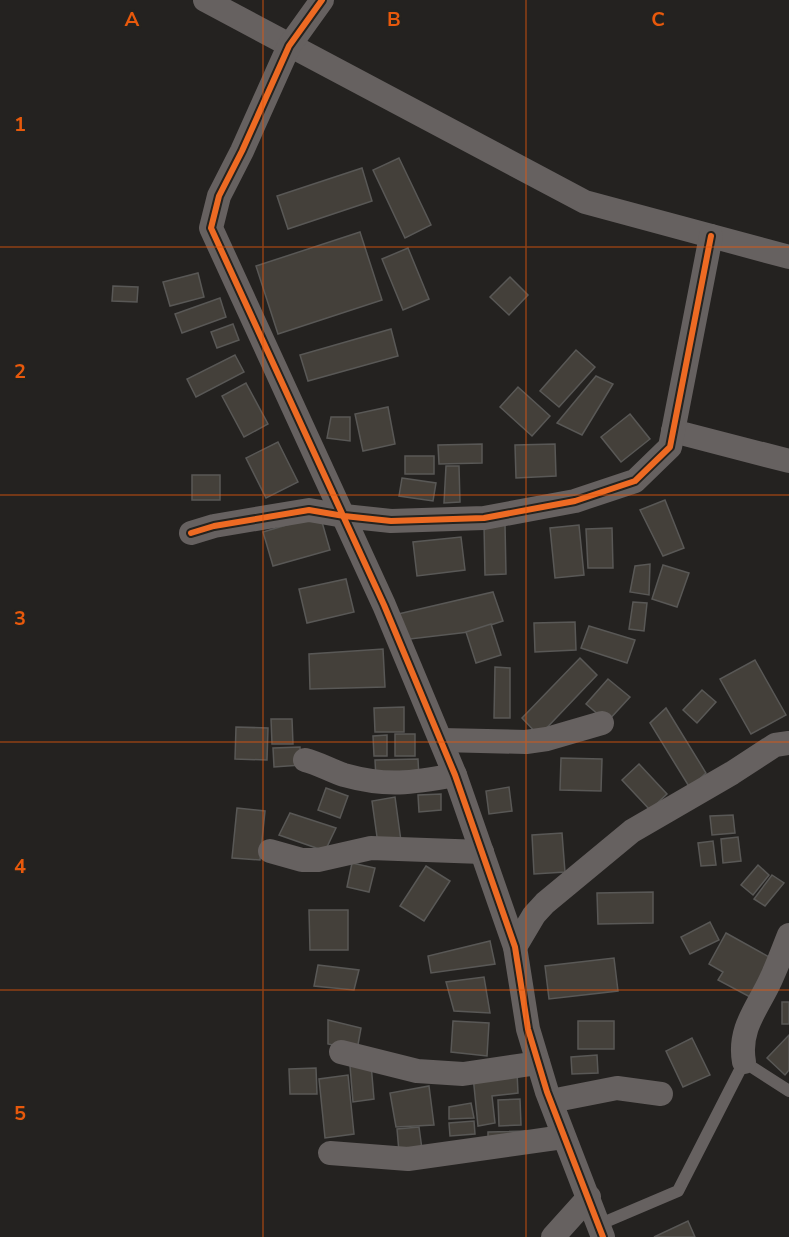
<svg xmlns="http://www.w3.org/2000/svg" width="789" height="1237" font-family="'Nunito Sans',sans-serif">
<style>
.building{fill:#44403a;stroke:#595856;stroke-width:1.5}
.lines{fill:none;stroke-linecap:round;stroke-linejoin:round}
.service{stroke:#666160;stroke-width:12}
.minor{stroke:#666160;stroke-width:24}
.cycleway-casing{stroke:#25231f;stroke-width:10}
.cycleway{stroke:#ed6a23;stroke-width:6}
.grid{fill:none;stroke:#e8590c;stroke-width:1.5;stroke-opacity:0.55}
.grid-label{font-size:20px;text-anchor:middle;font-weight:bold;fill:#e8590c;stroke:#25231f;stroke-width:4.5;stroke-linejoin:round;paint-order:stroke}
</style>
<rect width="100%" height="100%" fill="#242220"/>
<g class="building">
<path d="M399 158 431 225 405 238 373 170Z"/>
<path d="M362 168 372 201 288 229 277 196Z"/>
<path d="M360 232 382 300 278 334 256 266Z"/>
<path d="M408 248 429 299 403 310 382 259Z"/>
<path d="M198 273 204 297 170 306 163 282Z"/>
<path d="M510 277 528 295 509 315 490 297Z"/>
<path d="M113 286 138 287 137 302 112 301Z"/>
<path d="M220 298 226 317 182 333 175 314Z"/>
<path d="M233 324 239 340 217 348 211 332Z"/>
<path d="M391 329 398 356 308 381 300 355Z"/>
<path d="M576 350 595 367 559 407 540 391Z"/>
<path d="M235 355 244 372 196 397 187 379Z"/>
<path d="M596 376 613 384 582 435 557 423Z"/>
<path d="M246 383 268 424 244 437 222 396Z"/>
<path d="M518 387 550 416 532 436 500 407Z"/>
<path d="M388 407 395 444 363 451 355 414Z"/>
<path d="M630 414 650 439 621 462 601 437Z"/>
<path d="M331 417H350V441L327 438Z"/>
<path d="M278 442 298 482 266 498 246 458Z"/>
<path d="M482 444V463L439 464 438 445Z"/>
<path d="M555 444 556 476 516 478 515 445Z"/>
<rect x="405" y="456" width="29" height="18"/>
<path d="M446 466H459L460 502 444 503Z"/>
<rect x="192" y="475" width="28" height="25"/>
<path d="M402 478 436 483 433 501 399 496Z"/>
<path d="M665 500 684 548 663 556 640 510Z"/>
<path d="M320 515 330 550 273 566 263 532Z"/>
<path d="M484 524H505L506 574 485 575Z"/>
<path d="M579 525 584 575 555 578 550 528Z"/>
<path d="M612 528 613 568H588L586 529Z"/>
<path d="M461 537 465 570 417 576 413 542Z"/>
<path d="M650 564 649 595 630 592 635 566Z"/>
<path d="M663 565 689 573 677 607 652 599Z"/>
<path d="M346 579 354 612 307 623 299 589Z"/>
<path d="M493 592 503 621 469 632 410 639 398 614Z"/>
<path d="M633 602 647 603 644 631 629 629Z"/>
<path d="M575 622 576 650 535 652 534 623Z"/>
<path d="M491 624 501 655 476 663 466 632Z"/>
<path d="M589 626 635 640 627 663 581 648Z"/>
<path d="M383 649 385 687 310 689 309 654Z"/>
<path d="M580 658 597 675 539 736 522 718Z"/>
<path d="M755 660 786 715 751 734 720 679Z"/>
<path d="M495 667 510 668V718H494Z"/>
<path d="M608 679 630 697 607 722 586 704Z"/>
<path d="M702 690 716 702 697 723 683 710Z"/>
<path d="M404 707V732H375L374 708Z"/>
<path d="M666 708 706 773 690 788 650 723Z"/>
<path d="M271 719H292L293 744H272Z"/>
<path d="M236 727 268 728 267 760 235 759Z"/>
<rect x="395" y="734" width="20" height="22"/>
<path d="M387 735V756H374L373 736Z"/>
<path d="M300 747 301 765 274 767 273 748Z"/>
<path d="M561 758 602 759 601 791 560 790Z"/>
<path d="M418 759 419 778 376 779 375 760Z"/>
<path d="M639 764 667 794 650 810 622 780Z"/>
<path d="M509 787 512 811 489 814 486 791Z"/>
<path d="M326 788 348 796 340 818 318 810Z"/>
<path d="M441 794V810L419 812 418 795Z"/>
<path d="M395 797 401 841 378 844 372 801Z"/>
<path d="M237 808 265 811 260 860 232 858Z"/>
<path d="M290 813 336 828 325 851 279 835Z"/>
<path d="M733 815 735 833 712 835 710 816Z"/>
<path d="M562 833 565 872 534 874 532 835Z"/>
<path d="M738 837 741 861 723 863 721 839Z"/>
<path d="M713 841 716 865 701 866 698 843Z"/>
<path d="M352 863 375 868 369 892 347 887Z"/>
<path d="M758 865 769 875 753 895 741 885Z"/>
<path d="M426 866 450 881 424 921 400 906Z"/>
<path d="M772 875 784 883 765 906 754 899Z"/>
<path d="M653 892V923L598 924 597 893Z"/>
<path d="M309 910H348V950H310Z"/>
<path d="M710 922 719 940 690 954 681 937Z"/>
<path d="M726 933 771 958 750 997 718 980 723 972 709 964Z"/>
<path d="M490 941 495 964 431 973 428 956Z"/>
<path d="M614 958 618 991 549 999 545 966Z"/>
<path d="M318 965 359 970 354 990 314 986Z"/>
<path d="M484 977 490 1013 454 1011 446 982Z"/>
<rect x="782" y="1002" width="7" height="22"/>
<path d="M328 1020 361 1028 357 1050 328 1044Z"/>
<path d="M453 1021 489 1023 487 1056 451 1052Z"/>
<rect x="578" y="1021" width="36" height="28"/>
<path d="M789 1035V1070L785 1075 767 1058Z"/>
<path d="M692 1038 710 1075 683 1087 666 1051Z"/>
<path d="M597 1055 598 1073 572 1074 571 1057Z"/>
<path d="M371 1064 374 1099 353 1102 350 1066Z"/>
<path d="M316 1068 317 1094H290L289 1069Z"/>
<path d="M517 1071 518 1093 492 1096 495 1123 478 1126 473 1076Z"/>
<path d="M348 1075 354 1134 325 1138 319 1079Z"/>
<path d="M429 1086 434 1125 396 1127 390 1093Z"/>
<path d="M520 1099 521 1125 499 1126 498 1100Z"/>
<path d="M471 1103 474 1118 449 1119V1107Z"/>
<path d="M474 1121 475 1134 450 1136 449 1123Z"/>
<path d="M419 1127 422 1149 399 1152 397 1129Z"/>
<path d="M526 1131 488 1138V1132Z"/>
<path d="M688 1221 695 1237H654Z"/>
</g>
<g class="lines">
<path class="service" d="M598 1225 678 1191 744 1062 789 1091"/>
<g class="minor">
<path d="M205 0 585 202 789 257"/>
<path d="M322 0 289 46 242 151 219 196 211 228 384 605 455 775 515 947 528 1029 547 1092 603 1237"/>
<path d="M673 431 789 461"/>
<path d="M191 533 214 526 309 510 344 516 391 521 484 518 575 501 635 481 670 447 711 236"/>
<path d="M441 740 526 742 547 739 602 723"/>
<path d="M305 760C318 763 331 771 344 775 387 787 412 783 455 775"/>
<path d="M270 851 302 860H318L371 848 482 852"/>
<path d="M515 947 534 915 545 903 632 831 732 773 775 745 789 743"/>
<path d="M341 1052 417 1071 463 1074 538 1063"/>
<path d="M744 1062C738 1028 758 1008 771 979 778 964 783 950 789 935"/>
<path d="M551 1101 617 1088 661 1094"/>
<path d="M330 1153 408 1159 563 1137"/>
<path d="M553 1237 589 1197"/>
</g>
<g class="cycleway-casing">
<g id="cycleway">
<path d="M322 0 289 46 242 151 219 196 211 228 384 605 455 775 515 947 528 1029 547 1092 603 1237"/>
<path d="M191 533 214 526 309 510 344 516 391 521 484 518 575 501 635 481 670 447 711 236"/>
</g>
</g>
<use href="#cycleway" class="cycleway"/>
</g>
<path class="grid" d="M263 0V1237M526 0V1237M0 247H789M0 495H789M0 742H789M0 990H789"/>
<g class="grid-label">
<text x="132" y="26">A</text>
<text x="394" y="26">B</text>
<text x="658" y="26">C</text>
<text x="20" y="131">1</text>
<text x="20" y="378">2</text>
<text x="20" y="625">3</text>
<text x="20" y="873">4</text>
<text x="20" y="1120">5</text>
</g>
</svg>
